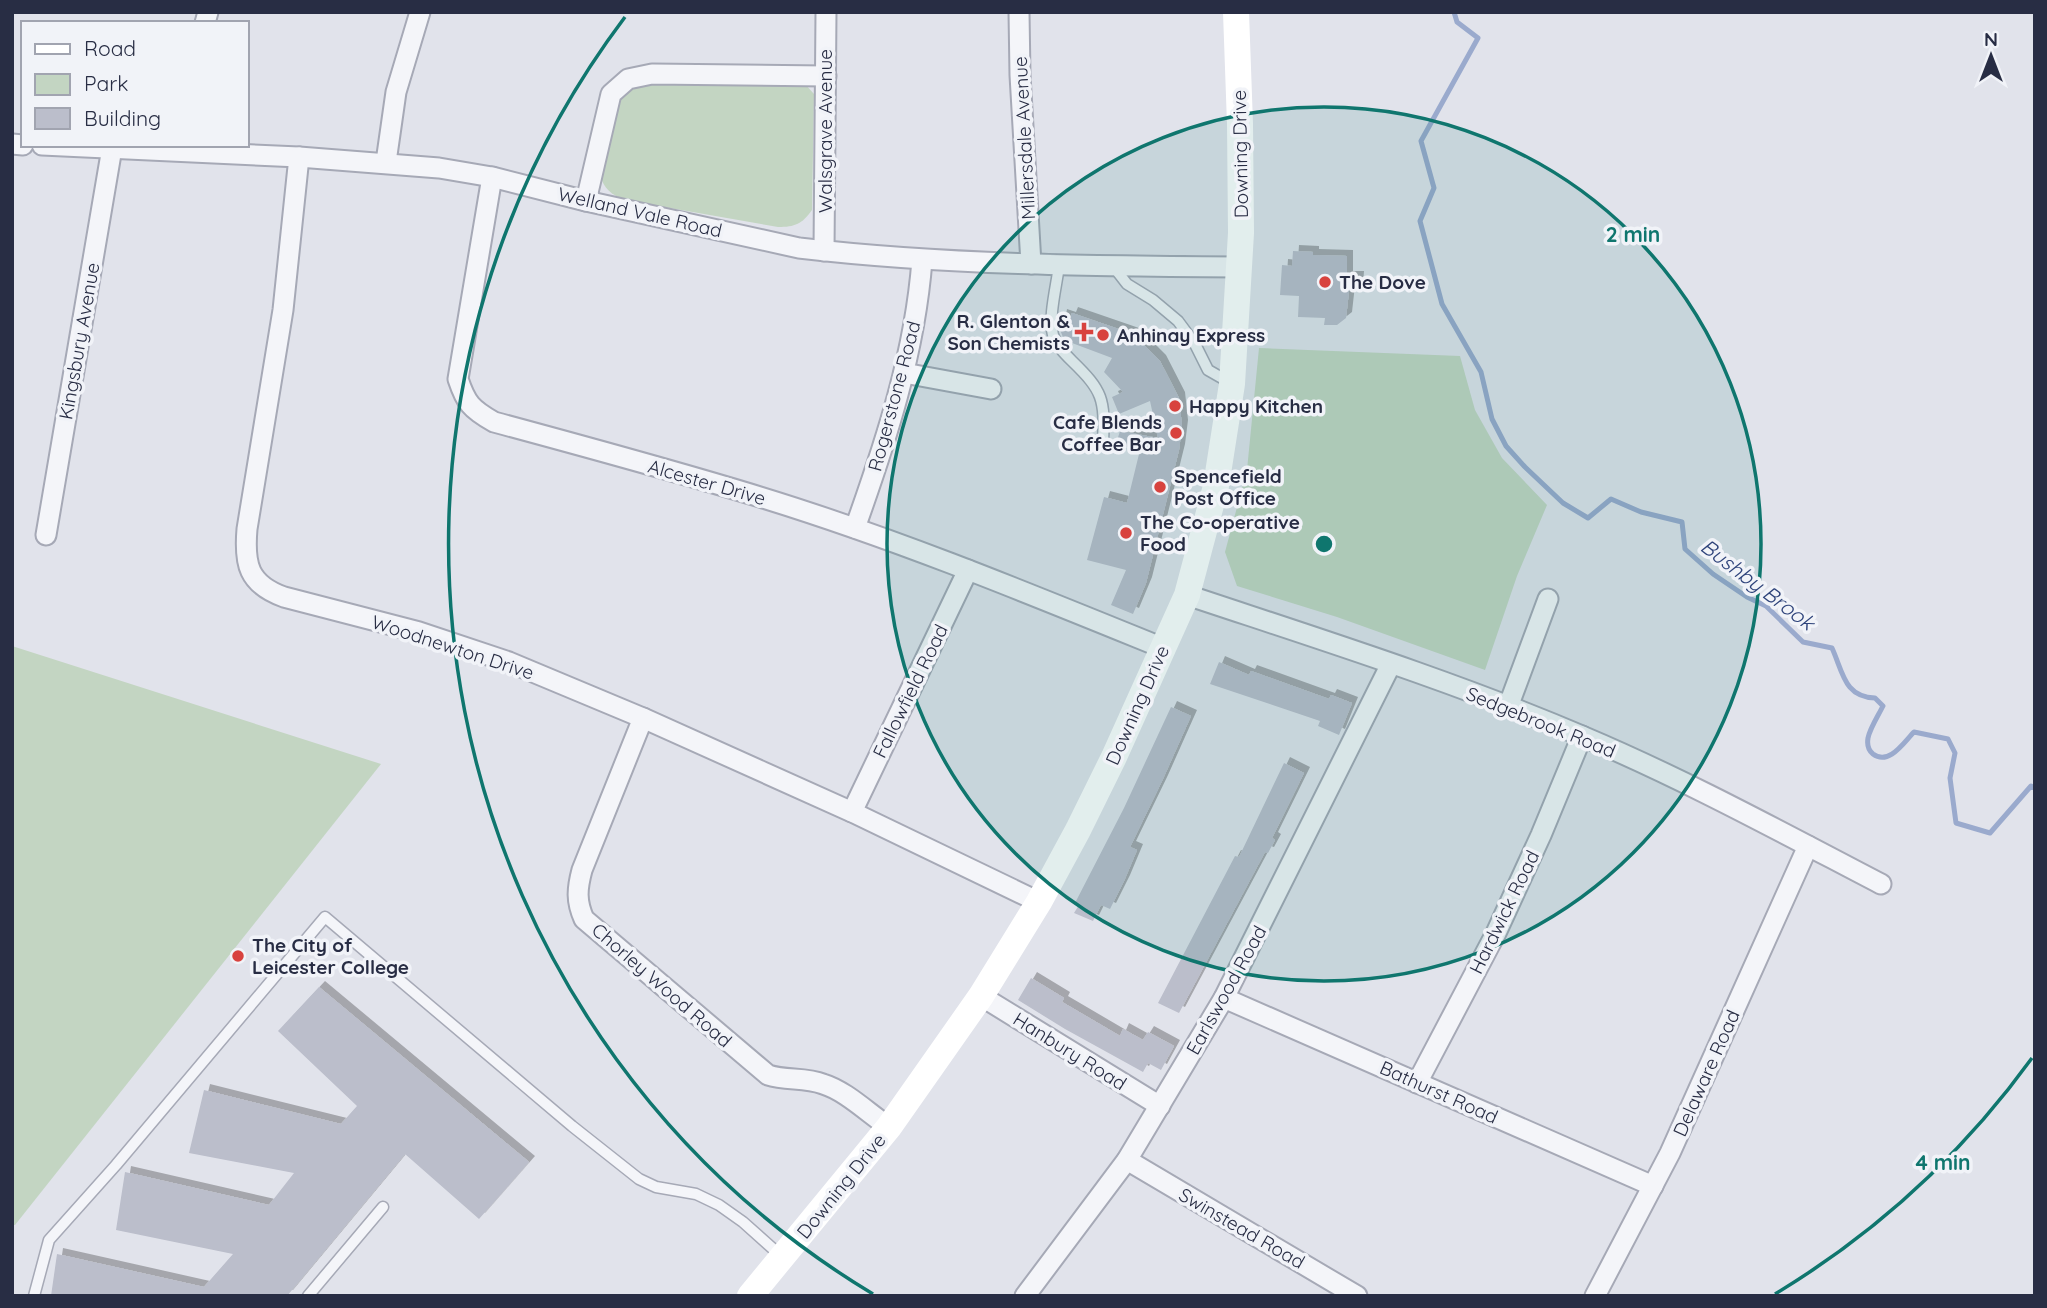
<svg xmlns="http://www.w3.org/2000/svg" width="2047" height="1308" font-family="Quicksand,sans-serif">
<style>
.green{fill:#c3d5c2}
.lines{fill:none;stroke-linecap:round;stroke-linejoin:round}
.stream{stroke:#9aaacd;stroke-width:5}
.building{fill:#bbbecb;filter:url(#shadow)}
.lane-casing{stroke:#a6a9b6;stroke-width:13}
.street-casing{stroke:#a6a9b6;stroke-width:23}
.lane{stroke:#f4f5f9;stroke-width:10}
.street{stroke:#f4f5f9;stroke-width:19}
.secondary{stroke:#fff;stroke-width:26}
.ring{fill:none;stroke:#0f766e;stroke-width:3.5}
.poi-dot{fill:#d8423e;stroke:#f1f3f8;stroke-width:2.5}
.labels{text-anchor:middle;dominant-baseline:central;stroke-width:7;stroke-linejoin:round;paint-order:stroke}
.street-label{font-size:19px;fill:#282d44;stroke:#f1f3f8}
.poi-label{font-size:19px;font-weight:bold;fill:#282d44;stroke:#f1f3f8;text-anchor:start}
.water-label{font-size:21px;font-style:italic;fill:#2f447b;stroke:#f1f3f8}
.centre{fill:#0f766e;stroke:#f1f3f8;stroke-width:3.5}
.ring-label{font-size:21px;text-anchor:middle;font-weight:bold;fill:#0f766e;stroke:#f1f3f8;stroke-width:7;stroke-linejoin:round;paint-order:stroke}
</style>
<defs>
<filter id="shadow"><feDropShadow dx="6" dy="-6" stdDeviation="0" flood-color="#0004"/></filter>
</defs>
<rect width="100%" height="100%" fill="#e1e3eb"/>
<g class="green">
<path d="M652 80 805 84 814 94 812 210C802 224 795 227 778 227L624 200C611 194 604 189 600 175L619 100 632 86Z"/>
<path d="M1259 348 1460 356 1475 410 1502 458 1547 505 1517 576 1485 670 1337 617 1237 586 1225 552 1247 470Z"/>
<path d="M12 646 381 764 15 1225H12Z"/>
</g>
<g class="lines">
<path class="stream" d="M1454 12 1457 22 1478 38 1421 141 1434 188 1420 221 1442 304 1481 372 1492 419 1506 446 1525 467 1563 503 1588 518 1611 499 1641 512 1682 522 1685 549 1713 574 1747 597 1766 606 1803 642 1832 648C1843 672 1844 697 1875 698L1883 706C1878 716 1870 728 1868 738 1867 744 1868 750 1873 754 1889 766 1904 742 1914 732L1948 739 1955 753 1950 778 1956 823 1990 833 2031 786 2035 788"/>
</g>
<g class="building">
<path d="M1293 251 1313 252V255L1347 256V277H1358L1357 291H1349L1346 318 1337 325H1324L1325 318 1298 317 1299 296 1280 295 1282 265 1292 266Z"/>
<path d="M1072 313 1133 334 1160 361 1179 398 1182 426 1179 450 1146 583 1133 614 1111 605 1126 570 1087 560 1104 497 1127 503 1140 450 1116 444 1120 431 1158 438 1150 401 1119 414 1112 397 1123 392 1104 372 1112 358 1064 340 1059 327 1061 315 1070 318Z"/>
<path d="M1219 662 1249 675 1251 671 1329 699 1331 695 1352 703 1339 735 1318 726 1320 721 1210 684Z"/>
<path d="M1171 707 1191 716 1162 781 1130 847 1137 850 1124 881 1110 909 1101 905 1093 921 1074 913 1079 905 1075 903 1124 808Z"/>
<path d="M1284 763 1304 773 1272 838 1275 840 1268 853 1265 852 1179 1013 1158 1003 1235 856 1239 857Z"/>
<path d="M1031 978 1064 998 1062 1002 1120 1036 1123 1029 1143 1040 1148 1032 1174 1046 1161 1070 1148 1063 1143 1072 1065 1029 1018 1000Z"/>
<path d="M319 987 529 1162 479 1219 405 1154 287 1296H51L57 1254 204 1287 233 1254 116 1230 125 1172 269 1205 294 1173 189 1153 204 1090 341 1124 357 1106 278 1031Z"/>
</g>
<g class="lines">
<g class="lane-casing">
<g id="lane">
<path d="M1059 265C1057 284 1048 317 1053 335 1057 346 1064 353 1072 361 1103 391 1105 399 1103 442"/>
<path d="M1113 266 1127 284 1153 300 1178 321 1195 344 1208 370 1229 382"/>
<path d="M34 1296 49 1240 116 1165 325 917 572 1126 639 1179 656 1187 696 1194 719 1205 743 1222 780 1255"/>
<path d="M308 1296 383 1207"/>
</g>
</g>
<g class="street-casing">
<g id="street">
<path d="M1019 12 1020 75 1031 264"/>
<path d="M205 23 208 12"/>
<path d="M12 144 23 145"/>
<path d="M42 145 299 157 439 168 492 177 586 201 799 248C945 265 1092 266 1239 267"/>
<path d="M299 157 283 310 247 529C244 564 248 584 284 597L419 632 509 662 643 718 852 812 1039 902"/>
<path d="M386 162 396 92 420 12"/>
<path d="M492 177 458 379C466 403 471 409 494 422 583 446 672 470 760 497 897 539 1030 594 1163 648"/>
<path d="M586 201 611 94 628 79 652 74 826 76"/>
<path d="M824 251 826 12"/>
<path d="M904 373 991 389"/>
<path d="M855 528C886 441 915 353 922 260"/>
<path d="M46 535 112 148"/>
<path d="M1187 595C1319 639 1453 681 1582 736 1684 779 1783 833 1881 884"/>
<path d="M1508 707 1548 599"/>
<path d="M643 718 582 870C577 889 576 901 584 919L768 1075C786 1081 805 1077 823 1084 846 1091 868 1113 889 1127"/>
<path d="M852 812 968 570"/>
<path d="M981 996 1160 1106"/>
<path d="M1224 998 1653 1186"/>
<path d="M1417 1083 1496 933 1541 835 1582 736"/>
<path d="M1127 1160 1357 1296"/>
<path d="M1025 1296 1127 1160 1224 998 1391 664"/>
<path d="M1595 1296 1670 1153 1808 846"/>
</g>
</g>
<use href="#lane" class="lane"/>
<use href="#street" class="street"/>
<path class="secondary" d="M750 1296 889 1127 981 996 1039 902 1078 830 1114 757 1187 595 1216 486 1232 384 1241 233 1240 124 1236 12"/>
</g>
<circle cx="1324" cy="544" r="437" fill="#0f766e" fill-opacity=".12"/>
<g class="ring">
<circle cx="1324" cy="544" r="437"/>
<path d="M2032 1058A875 875 0 0 1 1775 1294M873 1294A875 875 0 0 1 625 17"/>
</g>
<g class="poi-dot">
<circle cx="1325" cy="282" r="7"/>
<path d="M1080.5 321.5h7v7h7v7h-7v7h-7v-7h-7v-7h7z"/>
<circle cx="1103" cy="335" r="7"/>
<circle cx="1175" cy="406" r="7"/>
<circle cx="1176" cy="433" r="7"/>
<circle cx="1160" cy="487" r="7"/>
<circle cx="1126" cy="533" r="7"/>
<circle cx="238" cy="956" r="7"/>
</g>
<g class="labels">
<g class="street-label">
<text transform="translate(825 131) rotate(-90)">Walsgrave Avenue</text>
<text transform="translate(1024 138) rotate(-93)">Millersdale Avenue</text>
<text transform="translate(1240 154) rotate(-91)">Downing Drive</text>
<text transform="translate(640 212) rotate(13)">Welland Vale Road</text>
<text transform="translate(79 341) rotate(-80)">Kingsbury Avenue</text>
<text transform="translate(894 396) rotate(-75)">Rogerstone Road</text>
<text transform="translate(707 482) rotate(16)">Alcester Drive</text>
<text transform="translate(453 647) rotate(18)">Woodnewton Drive</text>
<text transform="translate(910 691) rotate(-64)">Fallowfield Road</text>
<text transform="translate(1137 705) rotate(-66)">Downing Drive</text>
<text transform="translate(1541 722) rotate(22)">Sedgebrook Road</text>
<text transform="translate(1504 912) rotate(-64)">Hardwick Road</text>
<text transform="translate(662 985) rotate(41)">Chorley Wood Road</text>
<text transform="translate(1226 990) rotate(-61)">Earlswood Road</text>
<text transform="translate(1070 1051) rotate(32)">Hanbury Road</text>
<text transform="translate(1706 1073) rotate(-66)">Delaware Road</text>
<text transform="translate(1439 1092) rotate(24)">Bathurst Road</text>
<text transform="translate(841 1186) rotate(-51)">Downing Drive</text>
<text transform="translate(1242 1228) rotate(30)">Swinstead Road</text>
</g>
<g class="poi-label">
<text x="1339" y="282">The Dove</text>
<text x="1070" y="321" text-anchor="end">R. Glenton &amp;<tspan x="1070" dy="22">Son Chemists</tspan></text>
<text x="1117" y="335">Anhinay Express</text>
<text x="1189" y="406">Happy Kitchen</text>
<text x="1162" y="422" text-anchor="end">Cafe Blends<tspan x="1162" dy="22">Coffee Bar</tspan></text>
<text x="1174" y="476">Spencefield<tspan x="1174" dy="22">Post Office</tspan></text>
<text x="1140" y="522">The Co-operative<tspan x="1140" dy="22">Food</tspan></text>
<text x="252" y="945">The City of<tspan x="252" dy="22">Leicester College</tspan></text>
</g>
<g class="water-label">
<text transform="translate(1758 584) rotate(37)">Bushby Brook</text>
</g>
</g>
<circle cx="1324" cy="544" r="10" class="centre"/>
<g class="ring-label">
<text x="1633" y="242">2 min</text>
<text x="1943" y="1170">4 min</text>
</g>
<rect width="2047" height="1308" fill="none" stroke="#282d44" stroke-width="28"/>
<rect x="21" y="21" width="228" height="126" fill="#f1f3f8" stroke="#a1a4b0" stroke-width="2"/>
<rect x="35" y="44" width="35" height="10" fill="#ffffff" stroke="#a1a4b0" stroke-width="2"/>
<text x="84" y="56" font-size="21" fill="#282d44">Road</text>
<rect x="35" y="74" width="35" height="21" fill="#c3d5c2" stroke="#a1a4b0" stroke-width="2"/>
<text x="84" y="91" font-size="21" fill="#282d44">Park</text>
<rect x="35" y="108" width="35" height="21" fill="#bbbecb" stroke="#a1a4b0" stroke-width="2"/>
<text x="84" y="126" font-size="21" fill="#282d44">Building</text>
<g transform="translate(1991 56)" stroke="#f1f3f8" stroke-width="5" paint-order="stroke">
<path d="M0-5L12 26L0 18L-12 26Z" fill="#282d44"/>
<text y="-10" font-size="19" font-weight="bold" text-anchor="middle" fill="#282d44">N</text>
</g>
</svg>
